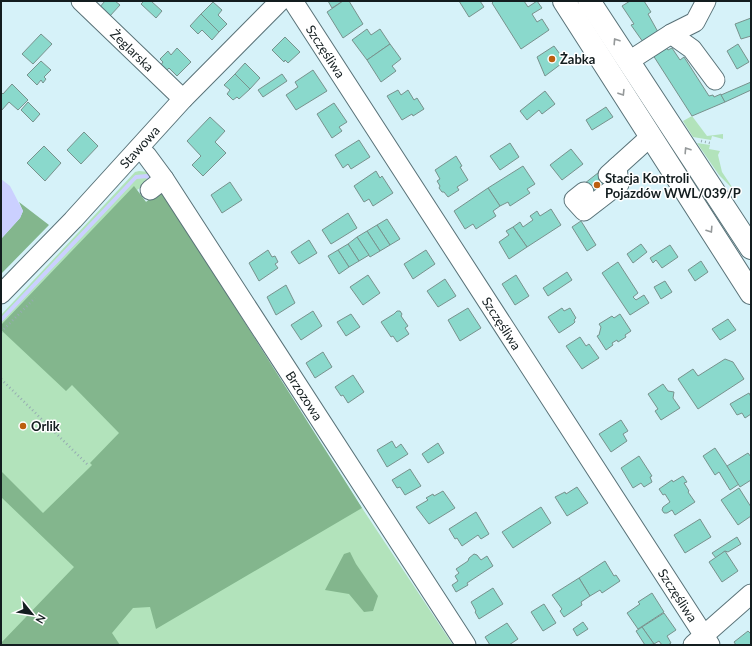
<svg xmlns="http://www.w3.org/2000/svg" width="752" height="646" font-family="Lato,sans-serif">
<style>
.green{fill:#b2e3bb}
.forest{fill:#83b68d}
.water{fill:#cbd0ff}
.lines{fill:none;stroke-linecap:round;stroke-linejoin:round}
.stream{stroke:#cbd0ff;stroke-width:4}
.building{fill:#8ad9cc;stroke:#78928d}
.minor-casing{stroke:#597278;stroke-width:21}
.major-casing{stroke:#597278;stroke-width:24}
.path{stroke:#96acb1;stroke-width:2.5;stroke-dasharray:1 3;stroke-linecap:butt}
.minor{stroke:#fff;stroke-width:19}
.major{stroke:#fff;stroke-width:22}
.oneway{stroke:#95999a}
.poi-dot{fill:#bc5e0f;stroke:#fff;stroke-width:1.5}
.labels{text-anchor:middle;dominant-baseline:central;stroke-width:3;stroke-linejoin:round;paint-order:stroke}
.street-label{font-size:13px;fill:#131d1f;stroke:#fff}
.poi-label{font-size:13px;font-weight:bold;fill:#131d1f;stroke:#fff;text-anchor:start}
</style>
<rect width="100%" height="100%" fill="#d6f2f9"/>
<g class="green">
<path d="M692 116 707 136 723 134V139L712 136 711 140 693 137 683 121Z"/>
<path d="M697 143 710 145 709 149 720 151 718 155 722 172 734 190 719 175Z"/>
<path d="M139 171 149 172 154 178 137 190 146 202 161 190 362 508 453 645H1V315L135 172Z"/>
</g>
<g class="forest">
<path d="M134 186 146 202 161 190 362 508 156 629 150 607 133 608 112 633 120 645H1V643L74 567 1 497V471L43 513 88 469 92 465 90 463 119 433 72 385 66 391 1 330V325Z"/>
<path d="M19 202 49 225 1 274V239L20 218 23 211Z"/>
<path d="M350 552 356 564 378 596 373 611 364 612 349 594 325 590 344 554Z"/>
</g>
<path class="water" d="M1 179 10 186 23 211 20 218 1 239Z"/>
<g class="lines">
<path class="stream" d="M1 320 136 177 147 176 149 179"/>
</g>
<g class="building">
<path d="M105 1H115L120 5 109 17 99 8Z"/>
<path d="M144 1H151L162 11 156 18 141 4Z"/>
<path d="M328 1H343L332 8Z"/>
<path d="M343 1H349L363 24 343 38 327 12Z"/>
<path d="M459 1H480L484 7 469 17Z"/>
<path d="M494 1H524L528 7 537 1 542 8 532 14 537 22 542 19 549 30 521 49 492 3Z"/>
<path d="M630 1H644L651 12 648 14 658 32 643 42 631 25 634 24 622 6Z"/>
<path d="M213 2 222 10 218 15 227 24 219 32 201 14Z"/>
<path d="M201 14 219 32 212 40 202 30 198 34 190 26Z"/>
<path d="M751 18V36L741 39 735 24Z"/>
<path d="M367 29 371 35 380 29 390 44 367 60 352 40Z"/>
<path d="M41 34 52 44 33 64 22 54Z"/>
<path d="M285 37 300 52 288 63 285 60 284 62 272 50Z"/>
<path d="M390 44 401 59 392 66 396 71 381 82 367 60Z"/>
<path d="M664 44 668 50 672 48 680 60 684 57 709 96 713 95 714 97 721 94 725 102 692 116 651 52Z"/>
<path d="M738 44 749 62 737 69 727 51Z"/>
<path d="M554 46 565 61 545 76 537 57Z"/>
<path d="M177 48 191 62 177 76 169 68 166 71 160 66 163 62 160 59 168 51 171 55Z"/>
<path d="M41 61 51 70 44 77 46 79 43 83 41 80 37 85 27 75Z"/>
<path d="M245 63 260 78 250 89 235 74Z"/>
<path d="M313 70 327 91 296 110 286 95 298 87 295 82Z"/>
<path d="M235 74 250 89 239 99 237 97 233 100 227 94 230 90 224 85Z"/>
<path d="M282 74 287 81 263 97 258 90Z"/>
<path d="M751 82V90L725 102 721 95Z"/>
<path d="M12 84 28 100 18 110 9 102 1 111V92L3 94Z"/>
<path d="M398 90 401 95 408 90 414 100 417 98 424 109 413 116 412 114 402 120 387 96Z"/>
<path d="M545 91 555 104 542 114 539 110 527 120 520 111Z"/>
<path d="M28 102 40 114 33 122 21 110Z"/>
<path d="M334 103 347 122 339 127 342 131 332 138 317 114Z"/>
<path d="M606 107 613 117 592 130 586 120Z"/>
<path d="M210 117 225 131 215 142 226 153 203 176 192 165 201 156 187 141Z"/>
<path d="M84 132 98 146 81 164 67 150Z"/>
<path d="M359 140 370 157 351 169 348 164 343 168 335 155Z"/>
<path d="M510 143 519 157 500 170 490 156Z"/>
<path d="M44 146 61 163 45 181 27 163Z"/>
<path d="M571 149 583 164 562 180 550 165Z"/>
<path d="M456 156 462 166 460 167 468 180 457 187 459 190 448 197 444 192H442L439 188 440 186 437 181 440 179 435 170Z"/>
<path d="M523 166 535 184 527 189 530 193 510 206 508 202 500 206 488 188Z"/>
<path d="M603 169 614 183 592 201 580 187Z"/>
<path d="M376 171 380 178 382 176 393 193 373 206 369 199 364 202 354 186Z"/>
<path d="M230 182 242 200 222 213 211 195Z"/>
<path d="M488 188 500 206 493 211 496 216 476 229 473 224 465 229 454 211Z"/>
<path d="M551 209 561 225 527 247 513 227 520 222 523 227 533 220 530 216 537 211 540 216Z"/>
<path d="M348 213 357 228 331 244 322 230Z"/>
<path d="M387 219 400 239 390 245 377 225Z"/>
<path d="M581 221 596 245 587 251 572 227Z"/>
<path d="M377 225 390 245 380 251 367 231Z"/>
<path d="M513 227 527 247 509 259 499 242 509 235 506 231Z"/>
<path d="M367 231 380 251 370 257 357 237Z"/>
<path d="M357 237 369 255 359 261 348 244Z"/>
<path d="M309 240 317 253 299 264 291 252Z"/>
<path d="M348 244 359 261 349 267 338 250Z"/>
<path d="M641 244 647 252 633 263 627 254Z"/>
<path d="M670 245 678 257 662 268 656 260 653 263 650 258Z"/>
<path d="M268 250 272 257 275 256 278 262 275 264 278 268 259 281 249 263Z"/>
<path d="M338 250 349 267 339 274 328 256Z"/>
<path d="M426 250 435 264 413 279 404 264Z"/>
<path d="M701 261 708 272 695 281 688 270Z"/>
<path d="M618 262 638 293 633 297 636 300 644 295 649 303 630 315 602 273Z"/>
<path d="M567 272 572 280 548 296 543 288Z"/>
<path d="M368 275 380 293 363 305 350 287Z"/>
<path d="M516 275 529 296 515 305 502 284Z"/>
<path d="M445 279 456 296 438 307 427 291Z"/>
<path d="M665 281 672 292 661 299 654 287Z"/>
<path d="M286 285 295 303 276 315 267 297Z"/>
<path d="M468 308 481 328 460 341 448 320Z"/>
<path d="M562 308 564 311 570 308 576 318 574 320 575 322 573 324 559 333 548 317Z"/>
<path d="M313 311 322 326 301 340 291 325Z"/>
<path d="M397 311H400L402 314 401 316 408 326 405 328 409 334 397 342 393 336 391 337 381 322 394 314Z"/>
<path d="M351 314 360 327 346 336 337 322Z"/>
<path d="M620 314 631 331 625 335 626 337 618 342 617 340 612 343 613 345 606 350 597 336 599 335 601 327 599 324 612 316 614 318Z"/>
<path d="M728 319 736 330 720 340 712 329Z"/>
<path d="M580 337 586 346 589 344 599 358 582 369 566 346Z"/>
<path d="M323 352 332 367 315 378 306 363Z"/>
<path d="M725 359 733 362 744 379 698 409 678 379 693 369 698 376Z"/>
<path d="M353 375 364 392 348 403 343 395 341 396 335 387Z"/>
<path d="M663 384 668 391 674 392 673 398 680 408 661 420 655 411 658 409 648 394Z"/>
<path d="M749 393 751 397V414L745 418 742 413 737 415 730 404Z"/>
<path d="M621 420 628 431 623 434 627 441 611 452 599 434Z"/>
<path d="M392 441 396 448 401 444 408 454 387 467 377 450Z"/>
<path d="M438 443 444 453 428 463 422 454Z"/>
<path d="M715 448 739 484 730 490 719 472 715 475 703 456Z"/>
<path d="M748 453 751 457V480L740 487 727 466Z"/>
<path d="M639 456 652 476 650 477 652 482 644 487 641 483 633 488 621 468Z"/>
<path d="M410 469 421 486 405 495 400 487 397 488 392 480Z"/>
<path d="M683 476 687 482 684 483 689 491 688 492 695 502 675 515 672 510 667 513H664L662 510 663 507 670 502 665 494 663 495 659 489 672 480 673 482Z"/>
<path d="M577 487 588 503 567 516 555 497 565 492 566 494Z"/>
<path d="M739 488 751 507V516L738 525 721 500Z"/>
<path d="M443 491 455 508 429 524 416 507 428 500 426 498 433 494 434 496Z"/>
<path d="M541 507 551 523 513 548 502 532Z"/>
<path d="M476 512 489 534 481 539 478 535 462 546 457 538 455 539 449 529Z"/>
<path d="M700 519 711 537 685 553 674 535Z"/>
<path d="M737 537 741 544 728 552 725 551 716 558 712 553Z"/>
<path d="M725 551 738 571 722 582 709 562Z"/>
<path d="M474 554 477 555 481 560 487 556 493 566 467 583 468 585 456 592 452 585 458 581 455 576 459 573 456 569 468 561 469 558Z"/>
<path d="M605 561 614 576 616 575 620 581 602 593 600 590 590 596 579 578Z"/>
<path d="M579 578 590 596 581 602 582 605 564 617 560 611 562 609 552 595Z"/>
<path d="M493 588 503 604 479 619 475 612 476 611 471 602Z"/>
<path d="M652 593 664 612 638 629 627 613 640 604 638 602Z"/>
<path d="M544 604 556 623 543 631 531 612Z"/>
<path d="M664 613 676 630 667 636 671 643 668 645H662L659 641 654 644 642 627Z"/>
<path d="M583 622 588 629 577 636 573 629Z"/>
<path d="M507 623 518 639 509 645H490L485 637Z"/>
<path d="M642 627 654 644 645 645 636 631Z"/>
<path d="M748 631 751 634V645H736L734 642Z"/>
</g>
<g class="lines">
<g class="minor-casing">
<g id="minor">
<path id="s1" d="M81 1 183 99"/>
<path id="s2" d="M293 1 710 645"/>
<path d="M671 34 692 49 715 80"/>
<path d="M629 61 671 34 695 22 706 1"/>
<path id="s3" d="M139 148 147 156 164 179 466 645"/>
<path d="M608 175 650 137"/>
<path d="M150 190 164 179"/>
<path d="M584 192 574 200 584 211 619 184 617 167"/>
<path id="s4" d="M1 294 73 220 183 99 280 1"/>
<path d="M693 645 751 594"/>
</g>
</g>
<g class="major-casing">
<g id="major">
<path d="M564 1 751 293"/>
<path d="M589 1 751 248"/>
</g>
</g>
<g class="path">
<path d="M701 141 710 143"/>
<path d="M1 332 35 298"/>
<path d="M1 379 88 465"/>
</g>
<use href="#minor" class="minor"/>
<use href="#major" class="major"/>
</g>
<defs><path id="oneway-chevron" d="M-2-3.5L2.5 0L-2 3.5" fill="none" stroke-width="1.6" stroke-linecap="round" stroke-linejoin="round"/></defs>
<g class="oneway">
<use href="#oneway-chevron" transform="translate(616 41) rotate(-123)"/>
<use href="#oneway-chevron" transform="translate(622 93) rotate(58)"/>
<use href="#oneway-chevron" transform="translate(687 150) rotate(-123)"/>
<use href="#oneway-chevron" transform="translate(710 230) rotate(57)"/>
</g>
<g class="poi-dot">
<circle cx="552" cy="59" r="4"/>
<circle cx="597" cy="185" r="4"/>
<circle cx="23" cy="426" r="4"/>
</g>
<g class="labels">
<g class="street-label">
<text stroke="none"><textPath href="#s1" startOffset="71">Żeglarska</textPath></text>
<text stroke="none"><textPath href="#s2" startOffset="60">Szczęśliwa</textPath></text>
<text stroke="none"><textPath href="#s4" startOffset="202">Stawowa</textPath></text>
<text stroke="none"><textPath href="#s2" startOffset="384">Szczęśliwa</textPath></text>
<text stroke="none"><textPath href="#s3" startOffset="298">Brzozowa</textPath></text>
<text stroke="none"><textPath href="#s2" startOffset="708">Szczęśliwa</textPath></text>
</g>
<g class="poi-label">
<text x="560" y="59">Żabka</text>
<text x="605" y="178">Stacja Kontroli<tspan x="605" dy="15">Pojazdów WWL/039/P</tspan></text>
<text x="31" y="426">Orlik</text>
</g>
</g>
<rect width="752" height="646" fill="none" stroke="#131d1f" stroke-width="4"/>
<g transform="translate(32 614) rotate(120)" stroke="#ffffff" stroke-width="3" paint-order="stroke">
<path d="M0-3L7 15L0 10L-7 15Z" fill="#131d1f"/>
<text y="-6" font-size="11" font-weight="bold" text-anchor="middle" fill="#131d1f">N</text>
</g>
</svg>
